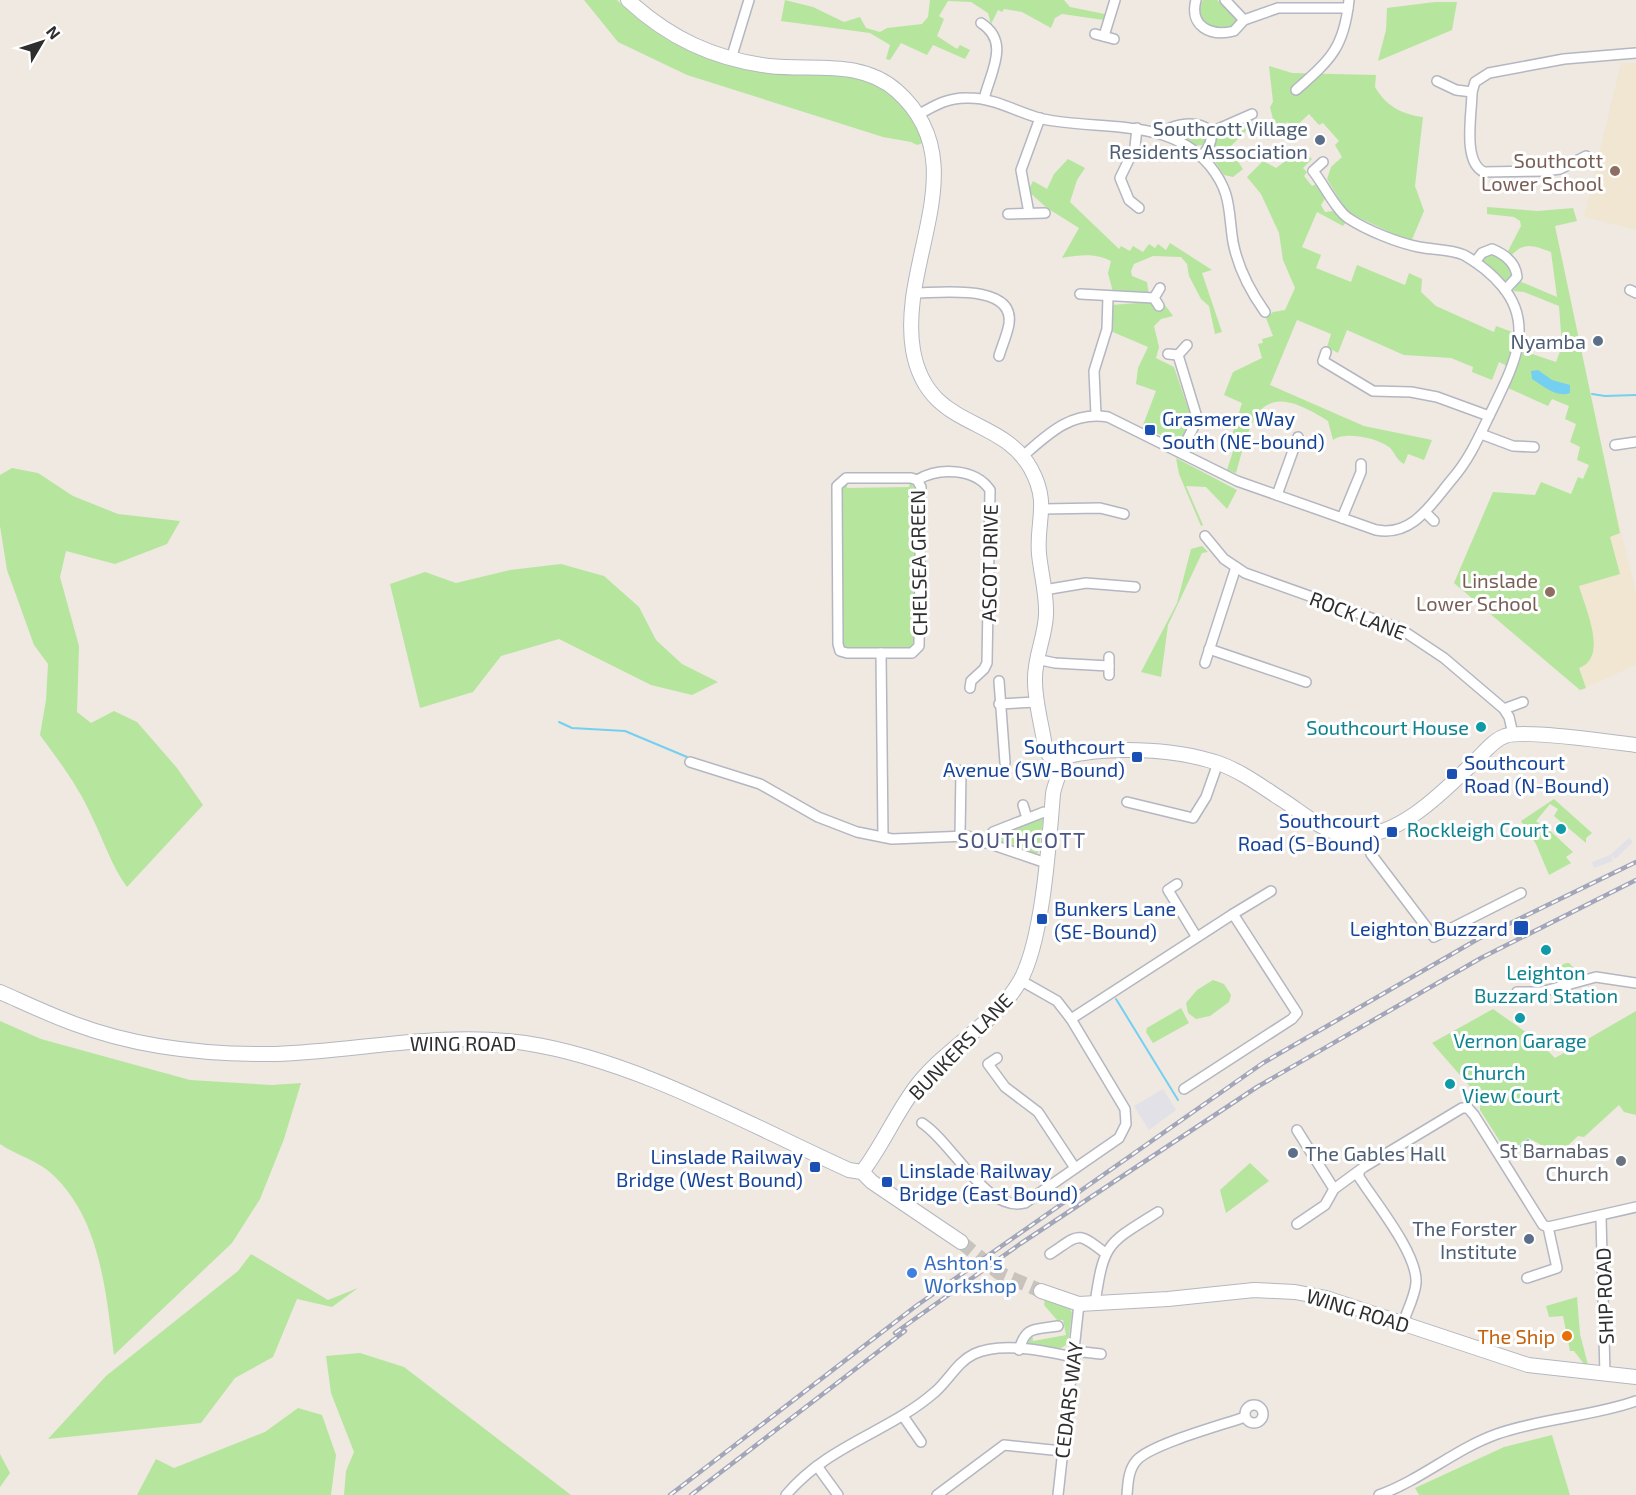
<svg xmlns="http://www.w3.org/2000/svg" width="1636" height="1495" font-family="'Exo 2',sans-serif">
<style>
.industrial{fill:#e3e1e8}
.education{fill:#f0e6d1}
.green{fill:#b6e59e}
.water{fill:#75cff0}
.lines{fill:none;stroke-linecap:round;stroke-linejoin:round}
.stream{stroke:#75cff0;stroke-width:2}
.secondary-tunnel{stroke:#c8c4bd;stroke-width:14;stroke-dasharray:14 7;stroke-linecap:butt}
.street-casing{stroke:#b4b7c1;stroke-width:12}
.secondary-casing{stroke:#b4b7c1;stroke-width:16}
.street{stroke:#fff;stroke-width:9}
.secondary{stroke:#fff;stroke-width:14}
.rail-casing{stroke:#a3a6b8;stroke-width:4.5}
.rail{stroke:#fff;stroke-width:2;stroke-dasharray:7;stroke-linecap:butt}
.service-dot{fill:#5c6f8a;stroke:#fff;stroke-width:2}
.education-dot{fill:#8d6e63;stroke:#fff;stroke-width:2}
.transit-dot{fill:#1a4fb4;stroke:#fff;stroke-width:2}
.culture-dot{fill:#0f9aa8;stroke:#fff;stroke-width:2}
.worship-dot{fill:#6b7280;stroke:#fff;stroke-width:2}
.shop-dot{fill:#3f7fe0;stroke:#fff;stroke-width:2}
.food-dot{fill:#e8710a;stroke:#fff;stroke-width:2}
.labels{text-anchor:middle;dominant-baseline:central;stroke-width:6;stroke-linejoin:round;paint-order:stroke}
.service-label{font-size:20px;fill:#4e5e75;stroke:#fff;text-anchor:end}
.education-label{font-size:20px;fill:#785e54;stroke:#fff;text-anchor:end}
.transit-label{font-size:20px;fill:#164399;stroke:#fff;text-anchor:start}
.street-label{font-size:20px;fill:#2e2e2e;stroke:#fff}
.culture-label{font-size:20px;fill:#0d838f;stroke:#fff;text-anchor:end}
.worship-label{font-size:20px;fill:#5b616d;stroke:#fff;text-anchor:end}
.shop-label{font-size:20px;fill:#366cbe;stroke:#fff;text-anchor:start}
.food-label{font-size:20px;fill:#c56008;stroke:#fff;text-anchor:end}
.neighbourhood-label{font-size:21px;letter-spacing:1.5px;fill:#4d5680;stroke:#fff}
</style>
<rect width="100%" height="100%" fill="#efe9e1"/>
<g class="industrial">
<path d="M1629 838 1633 842 1615 859 1611 855 1613 861 1594 868 1592 862 1610 855Z"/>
<path d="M1163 1089 1176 1110 1149 1130 1134 1106Z"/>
</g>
<g class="education">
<path d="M1621 63H1636V229H1633L1584 217Z"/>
<path d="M1614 502 1636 593V665L1580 690 1454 583 1470 544Z"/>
</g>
<g class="green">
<path d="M584 0H617C649 31 683 53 727 63 785 76 861 56 905 106 914 116 920 131 926 142L917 145 911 142 883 137 687 75 618 42Z"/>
<path d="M785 0 813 7 844 22 860 17 866 28 880 32 887 28 922 24 928 17 930 0H1064L1070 7 1105 14 1104 20 1062 14 1055 18 1051 28 1022 12 1004 9 1002 12 998 10 991 24 988 13 971 2 948 1 939 16 944 19 937 36 957 49 960 45 970 50 965 59 933 45 927 55 901 43 890 60 886 59 890 45 870 33 781 21Z"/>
<path d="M1203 0H1217L1237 16 1236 25C1219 35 1187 21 1203 0Z"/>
<path d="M1435 2H1457L1452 30 1378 61 1386 30 1387 8Z"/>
<path d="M1269 66 1292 73 1376 75 1375 87C1386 106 1401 114 1423 117L1415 186 1424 211 1411 242 1347 212 1327 179 1331 167 1342 157 1335 145 1339 141 1323 123 1319 125 1309 114 1294 128 1287 122 1268 140 1257 130 1252 135 1247 130 1229 148 1243 169 1233 177 1224 175 1211 156 1215 148V135L1244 123 1269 124 1273 119 1270 107 1273 102Z"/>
<path d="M1201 128 1207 131 1208 143C1197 149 1188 142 1180 134L1181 129Z"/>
<path d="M1302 149 1304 151 1301 153 1306 159 1309 156 1312 159 1303 168 1307 172 1304 176 1312 186 1318 183 1326 197 1321 205 1325 212 1333 211 1346 222 1343 226 1317 212 1302 247 1321 255 1316 268 1351 282 1357 265 1405 285 1409 273 1422 279 1421 292 1436 306 1494 332 1496 326 1515 333 1507 366 1499 362 1492 380 1472 372 1473 367 1451 358 1404 355 1347 330 1338 353 1327 347 1331 334 1297 320 1270 385 1364 426 1432 440 1424 460 1408 454 1404 464C1396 460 1395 452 1389 447 1377 438 1345 431 1333 440L1328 421C1260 377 1253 413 1236 473L1227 470 1236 442 1231 438 1242 403 1224 395 1233 372 1262 358 1258 344 1263 343 1262 339 1273 336 1266 318 1273 312 1285 310 1295 288 1283 260 1279 233 1261 194 1247 177 1263 161 1276 168Z"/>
<path d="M1068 159 1085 168 1077 180 1070 202 1119 249 1121 246 1130 251 1133 246 1143 252 1149 244 1155 248 1158 244 1166 250 1170 243 1212 270 1202 273 1222 332 1215 334 1209 306 1201 299 1189 276 1187 264 1181 257 1153 256 1134 264 1131 271 1132 276 1147 282 1149 295 1113 292 1108 273 1111 261C1094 253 1081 255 1062 258L1079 228 1047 208 1028 191 1033 181 1047 189 1054 174Z"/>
<path d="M1487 207 1538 211 1573 208 1577 221 1555 226 1620 533 1610 537 1620 574 1579 586C1585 608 1609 657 1579 668L1586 688 1580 690 1454 583 1493 492 1535 495 1541 482 1571 494 1578 477 1583 479 1589 465 1577 460 1580 447 1570 442 1576 424 1565 419 1569 406 1552 399 1548 406 1508 388 1523 351 1556 362 1562 346 1559 306 1524 292 1513 291 1519 281 1557 297 1551 252C1534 246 1524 241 1511 256L1507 253 1521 226 1520 221 1514 217 1487 214Z"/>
<path d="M1492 253 1505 260 1514 274 1506 282 1484 264 1482 257Z"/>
<path d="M1149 302 1157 310 1165 305 1173 316 1161 319 1154 326 1159 347 1156 358 1174 367 1190 414 1185 435 1174 443 1143 425 1156 391 1136 384 1138 368 1148 347 1108 330 1112 305Z"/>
<path d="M1176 458 1237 490 1227 509 1206 487 1186 486 1203 525 1201 526 1179 474Z"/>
<path d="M12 468 38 473 73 496 118 514 180 521 167 544 115 564 66 551 60 577 79 646 77 712 91 723 114 711 137 722 177 768 203 805 127 887C111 865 104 841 92 817 79 787 59 761 40 735L46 700 48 664 34 645 7 570 0 526V475Z"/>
<path d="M910 482 915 488 916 644 912 649H847L842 645 841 488 847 483V488L909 487Z"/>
<path d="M1202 546 1208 552 1202 553 1168 625 1161 677 1141 672 1177 603 1191 549Z"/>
<path d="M561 564 604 576 639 607 656 640 682 664 718 682 692 695 651 685 559 639 501 656 473 692 420 708 390 584 425 572 456 583 510 570Z"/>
<path d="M1554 799 1592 833 1586 838V843L1554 816 1558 809 1550 804 1536 821 1543 827 1545 826 1573 852 1566 857 1571 863 1549 875 1536 844 1521 821Z"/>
<path d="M1044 815 1038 853 1034 855 998 844 997 836 1000 834Z"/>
<path d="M1566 963H1569L1581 975 1569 979 1562 977 1559 973 1560 966Z"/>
<path d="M1213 980 1224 984 1231 995 1229 1002 1210 1016 1196 1019 1188 1013 1186 1003 1197 990Z"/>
<path d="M1181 1008 1189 1023 1153 1043 1146 1032 1147 1028Z"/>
<path d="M1493 1009 1537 1040 1555 1058 1636 1011V1115L1624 1112 1619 1105 1584 1137 1578 1136 1559 1154 1528 1138 1508 1154 1480 1110V1098L1432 1043Z"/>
<path d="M0 1021 41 1039 190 1080 272 1085 301 1083 284 1139 260 1199 232 1243 114 1355C106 1294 101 1219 52 1174 39 1161 16 1155 0 1144Z"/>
<path d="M1250 1163 1269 1181 1226 1213 1220 1190Z"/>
<path d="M251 1254 328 1300 358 1288 332 1307 297 1299 273 1357 235 1378 201 1423 48 1439 106 1376 238 1271Z"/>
<path d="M1045 1297 1069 1306 1072 1313 1068 1343C1058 1354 1035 1352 1024 1344L1032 1333 1033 1341 1066 1335 1063 1320H1057L1044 1305Z"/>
<path d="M1577 1297 1580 1334 1588 1365 1584 1364 1574 1351H1570L1563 1316 1549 1317 1546 1306Z"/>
<path d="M360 1353 404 1367 571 1495H344L346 1471 354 1452 331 1393 326 1356Z"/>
<path d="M298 1408 322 1415 336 1455 331 1495H137L156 1459 174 1468 265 1432Z"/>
<path d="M1552 1435 1570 1495H1419L1415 1488 1504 1447Z"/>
<path d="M0 1454 10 1473 0 1487Z"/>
</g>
<path class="water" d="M1538 370 1552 380 1570 385V393C1557 398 1543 386 1532 379L1531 371Z"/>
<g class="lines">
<g class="stream">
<path d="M1592 394 1605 396 1636 395"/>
<path d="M559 722 572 728 625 731 687 757"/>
<path d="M1116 999 1178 1100"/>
<path d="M1506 1158 1528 1140"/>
</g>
<path class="secondary-tunnel" d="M961 1242 999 1273 1041 1291"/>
<g class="street-casing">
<g id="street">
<path d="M1196 0C1189 26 1210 37 1234 31L1244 20 1278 8H1348"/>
<path d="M1225 0 1244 20"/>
<path d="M981 23C1011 42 990 73 984 99"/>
<path d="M1095 34 1114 39"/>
<path d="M1104 36 1115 0"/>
<path d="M731 59 749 0"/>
<path d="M1437 81 1456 90 1472 92"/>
<path d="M1296 90C1331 59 1344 48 1349 0"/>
<path d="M918 115C935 105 949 97 969 98 996 98 1018 113 1043 119 1099 131 1169 116 1210 166 1232 193 1228 211 1233 242 1238 268 1250 291 1265 312"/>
<path d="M1137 128 1135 147 1120 178 1129 200 1139 208"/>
<path d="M1211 132 1252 114"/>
<path d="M1162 133C1181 117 1233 121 1201 157"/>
<path d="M1586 156 1560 169 1545 171 1484 172C1462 162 1472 114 1472 92L1475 82 1489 73 1564 59 1636 53"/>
<path d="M1029 213 1021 170 1040 118"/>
<path d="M1008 214 1045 213"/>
<path d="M1475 262 1482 253 1492 249C1504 254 1516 263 1517 277L1505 290"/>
<path d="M1630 290 1636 293"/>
<path d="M915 293C940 293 1015 283 1009 324 1007 335 1002 346 999 356"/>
<path d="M1080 294 1154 298"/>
<path d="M1159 306 1154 298 1160 288"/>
<path d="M1326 352 1323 361 1373 391 1411 392 1437 397 1489 416"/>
<path d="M1168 354 1178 355 1187 345"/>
<path d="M1178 355 1196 414 1195 424 1181 452"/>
<path d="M1096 415 1094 371 1107 329 1108 297"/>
<path d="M1481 434 1513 446 1534 447"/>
<path d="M1615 445 1636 442"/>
<path d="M1023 456C1048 434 1071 411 1108 417L1237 481 1376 530C1413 537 1431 504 1453 478 1471 457 1481 432 1493 408 1512 368 1536 326 1502 286 1492 274 1478 263 1464 255 1450 249 1434 250 1419 247 1398 243 1366 230 1348 218 1336 210 1323 183 1313 171L1323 162"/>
<path d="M846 478H911L917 480 921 487 919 646 912 653H847L840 651 838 644 837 486Z"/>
<path d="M917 480C939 467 975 468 990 490L987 663 984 669 971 681 970 688"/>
<path d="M1277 495 1298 437"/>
<path d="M1043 509 1100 508 1124 514"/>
<path d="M1425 512 1434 521"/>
<path d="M1342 518 1361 472V464"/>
<path d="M1205 536 1224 559 1245 573 1399 628 1444 658 1504 709 1509 717 1513 734"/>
<path d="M1044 590 1086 583 1135 587"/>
<path d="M1209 649 1306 682"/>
<path d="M881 653 883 837"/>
<path d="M1109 657V675"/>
<path d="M1036 659 1055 663 1109 666"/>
<path d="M1205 663 1236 567"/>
<path d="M999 681 1005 763"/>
<path d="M999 704 1037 702"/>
<path d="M1504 709 1523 702"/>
<path d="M690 762 760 784 818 817 857 832 892 839 967 836 1046 863"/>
<path d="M949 771 978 770"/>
<path d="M1127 802 1193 818 1206 797 1218 763"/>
<path d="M1023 805 1027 818"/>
<path d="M960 835 961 771"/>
<path d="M1368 835 1371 854 1434 937 1521 893"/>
<path d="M986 843 993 832 1044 812"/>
<path d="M1177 884 1168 890 1196 936"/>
<path d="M1233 914 1271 891"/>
<path d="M1517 992H1541L1596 977 1636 983"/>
<path d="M1071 1019 1233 914 1297 1013 1292 1019 1184 1089"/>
<path d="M997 1058 988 1064 1005 1087 1038 1112 1075 1168"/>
<path d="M922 1123C953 1143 986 1213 1025 1203L1119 1138 1126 1124 1125 1109 1071 1019 1057 1001 1020 980"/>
<path d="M1297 1130 1334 1189"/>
<path d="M1359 1172V1177C1375 1202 1418 1254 1416 1283 1415 1296 1407 1311 1403 1323"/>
<path d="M1601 1217 1605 1375"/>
<path d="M1297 1224 1325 1205 1334 1189 1364 1167 1462 1108H1468L1474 1115 1543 1225 1548 1227"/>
<path d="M1548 1227 1636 1207"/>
<path d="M1050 1254C1079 1235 1076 1230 1105 1253"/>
<path d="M1527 1278 1557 1268 1548 1227"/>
<path d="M1095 1303C1104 1242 1107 1244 1158 1212"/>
<path d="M1019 1350C1026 1325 1035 1330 1058 1326"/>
<path d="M1074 1351 1101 1354"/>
<circle cx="1254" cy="1414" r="9"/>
<path d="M903 1416 921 1442"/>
<path d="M817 1466 838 1495"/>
<path d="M786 1495C829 1444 888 1433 935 1392 949 1380 957 1362 974 1354 1001 1341 1045 1351 1073 1357"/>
<path d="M937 1495 1004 1445 1062 1451"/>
<path d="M1058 1495 1079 1304"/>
<path d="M1127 1495C1128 1483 1128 1470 1137 1460 1152 1444 1222 1425 1245 1417"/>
<path d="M1379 1495C1421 1480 1455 1449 1497 1434 1542 1418 1591 1417 1636 1401"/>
</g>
</g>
<g class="secondary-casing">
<g id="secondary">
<path d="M628 0C669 38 714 59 769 66 813 71 861 59 897 91 978 163 898 261 913 350 927 431 1001 414 1031 469 1050 504 1036 521 1039 554 1041 574 1047 595 1046 615 1045 638 1034 658 1035 681 1035 703 1042 725 1045 747L1049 755 1057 759"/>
<path d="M1057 759C1101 745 1174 748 1218 763 1241 771 1261 786 1281 799 1302 812 1327 836 1353 836 1399 838 1444 791 1474 762 1483 754 1493 740 1505 736 1522 729 1612 742 1636 745"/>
<path d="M0 992C25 1003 50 1015 75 1024 139 1048 209 1055 276 1054 359 1051 442 1031 525 1043 636 1060 747 1124 849 1170L862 1172 872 1182 961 1242"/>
<path d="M862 1172C883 1145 896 1112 918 1084 948 1046 995 1024 1020 981 1043 940 1049 842 1053 794 1054 785 1060 776 1059 767 1059 762 1056 755 1054 750"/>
<path d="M1041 1291 1079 1304 1168 1299 1254 1290 1295 1292 1326 1298 1528 1365 1636 1377"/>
</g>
</g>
<use href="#street" class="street"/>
<use href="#secondary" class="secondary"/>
<g class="rail-casing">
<g id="rail">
<path d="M895 1333 1020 1244 1257 1087 1481 958 1636 880"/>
<path d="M670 1495 916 1306 1263 1063 1478 939 1636 862"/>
<path d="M691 1495 905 1331"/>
</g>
</g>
<use href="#rail" class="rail"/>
</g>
<g class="service-dot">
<circle cx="1320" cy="140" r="6"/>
<circle cx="1598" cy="341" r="6"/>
<circle cx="1293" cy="1153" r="6"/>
<circle cx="1529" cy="1239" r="6"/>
</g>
<g class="education-dot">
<circle cx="1615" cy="171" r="6"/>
<circle cx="1550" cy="592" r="6"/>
</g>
<g class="transit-dot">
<rect x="1144" y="424" width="12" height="12" rx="3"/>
<rect x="1131" y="751" width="12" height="12" rx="3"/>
<rect x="1446" y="768" width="12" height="12" rx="3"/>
<rect x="1386" y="826" width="12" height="12" rx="3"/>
<rect x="1036" y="913" width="12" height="12" rx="3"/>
<rect x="1513" y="920" width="16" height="16" rx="3"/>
<rect x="809" y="1161" width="12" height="12" rx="3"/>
<rect x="881" y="1176" width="12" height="12" rx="3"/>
</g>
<g class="culture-dot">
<circle cx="1481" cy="727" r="6"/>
<circle cx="1561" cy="829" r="6"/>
<circle cx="1546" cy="950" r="6"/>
<circle cx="1520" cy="1018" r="6"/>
<circle cx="1450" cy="1084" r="6"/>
</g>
<circle class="worship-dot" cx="1621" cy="1161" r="6"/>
<circle class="shop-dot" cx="912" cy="1273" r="6"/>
<circle class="food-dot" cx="1567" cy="1336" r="6"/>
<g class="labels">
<g class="service-label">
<text x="1308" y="128">Southcott Village<tspan x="1308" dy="23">Residents Association</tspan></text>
<text x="1586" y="341">Nyamba</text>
<text x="1305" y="1153" text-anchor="start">The Gables Hall</text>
<text x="1517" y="1228">The Forster<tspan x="1517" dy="23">Institute</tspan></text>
</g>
<g class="education-label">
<text x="1603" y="160">Southcott<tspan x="1603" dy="23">Lower School</tspan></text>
<text x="1538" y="580">Linslade<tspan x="1538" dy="23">Lower School</tspan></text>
</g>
<g class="transit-label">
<text x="1162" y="418">Grasmere Way<tspan x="1162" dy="23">South (NE-bound)</tspan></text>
<text x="1125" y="746" text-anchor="end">Southcourt<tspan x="1125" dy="23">Avenue (SW-Bound)</tspan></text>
<text x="1464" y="762">Southcourt<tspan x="1464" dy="23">Road (N-Bound)</tspan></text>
<text x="1380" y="820" text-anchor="end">Southcourt<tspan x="1380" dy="23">Road (S-Bound)</tspan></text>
<text x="1054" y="908">Bunkers Lane<tspan x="1054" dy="23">(SE-Bound)</tspan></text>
<text x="1508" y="928" text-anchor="end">Leighton Buzzard</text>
<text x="803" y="1156" text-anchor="end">Linslade Railway<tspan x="803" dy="23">Bridge (West Bound)</tspan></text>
<text x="899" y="1170">Linslade Railway<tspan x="899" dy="23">Bridge (East Bound)</tspan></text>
</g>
<g class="street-label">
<text transform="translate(918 563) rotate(-91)">CHELSEA GREEN</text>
<text transform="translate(989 563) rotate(-89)">ASCOT DRIVE</text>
<text transform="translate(1358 615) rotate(21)">ROCK LANE</text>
<text x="463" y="1043">WING ROAD</text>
<text transform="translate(960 1046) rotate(-46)">BUNKERS LANE</text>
<text transform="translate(1604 1296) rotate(-92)">SHIP ROAD</text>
<text transform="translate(1358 1310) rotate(17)">WING ROAD</text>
<text transform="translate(1068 1400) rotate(-83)">CEDARS WAY</text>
</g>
<g class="culture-label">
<text x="1469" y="727">Southcourt House</text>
<text x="1549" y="829">Rockleigh Court</text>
<text x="1546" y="972" text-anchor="middle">Leighton<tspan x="1546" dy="23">Buzzard Station</tspan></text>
<text x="1520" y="1040" text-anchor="middle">Vernon Garage</text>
<text x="1462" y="1072" text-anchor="start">Church<tspan x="1462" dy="23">View Court</tspan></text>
</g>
<g class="worship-label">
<text x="1609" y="1150">St Barnabas<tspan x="1609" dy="23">Church</tspan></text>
</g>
<g class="shop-label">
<text x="924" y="1262">Ashton's<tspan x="924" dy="23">Workshop</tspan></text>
</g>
<g class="food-label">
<text x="1555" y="1336">The Ship</text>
</g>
<g class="neighbourhood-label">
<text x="1022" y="839">SOUTHCOTT</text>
</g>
</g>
<g transform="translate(42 42) rotate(51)" stroke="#ffffff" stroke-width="4.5" paint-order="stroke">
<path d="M0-4.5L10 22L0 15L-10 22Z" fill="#2e2e2e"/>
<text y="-9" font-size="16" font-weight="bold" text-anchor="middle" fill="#2e2e2e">N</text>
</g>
</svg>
